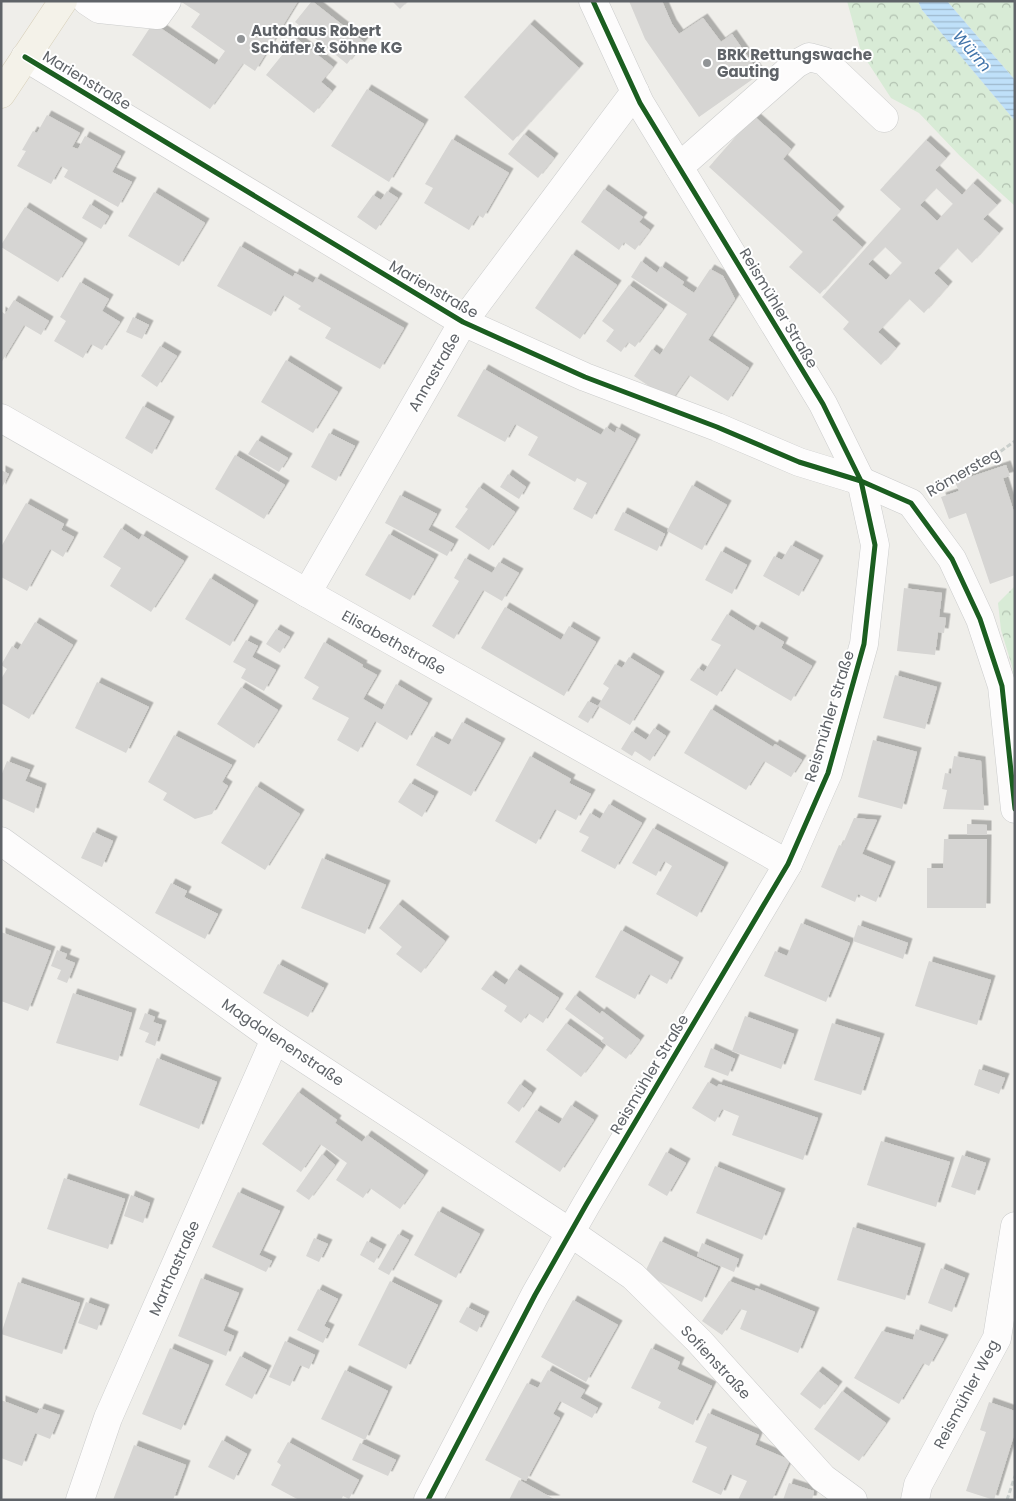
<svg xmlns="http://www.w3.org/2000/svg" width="1016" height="1501" font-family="Poppins,sans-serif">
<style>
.forest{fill:url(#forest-crowns)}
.water{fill:url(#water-rules)}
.building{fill:#d6d5d3;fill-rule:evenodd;filter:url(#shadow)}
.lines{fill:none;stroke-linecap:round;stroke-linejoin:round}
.minor-casing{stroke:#cbcccc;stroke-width:29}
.major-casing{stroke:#d7ceb8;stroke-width:29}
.path{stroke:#cacfcc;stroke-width:3;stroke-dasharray:5 2.5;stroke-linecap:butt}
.minor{stroke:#fdfcfc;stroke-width:28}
.major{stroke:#f4f2e9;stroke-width:28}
.cycleway-casing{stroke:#fff;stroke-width:8}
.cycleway{stroke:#1b5e20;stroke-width:5}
.poi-dot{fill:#919496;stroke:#fff;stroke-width:2}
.labels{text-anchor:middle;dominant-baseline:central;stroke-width:4;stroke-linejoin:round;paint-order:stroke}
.poi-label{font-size:15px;font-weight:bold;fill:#5f6368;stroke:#fff;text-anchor:start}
.street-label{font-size:15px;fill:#5f6368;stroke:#fff}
.water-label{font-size:16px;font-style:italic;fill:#4174aa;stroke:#fff}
</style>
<defs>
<pattern id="forest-crowns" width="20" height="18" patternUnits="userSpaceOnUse" patternTransform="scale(1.25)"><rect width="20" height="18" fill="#d8ebd6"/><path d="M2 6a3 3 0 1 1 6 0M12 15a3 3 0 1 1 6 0" fill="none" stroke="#b2c2b1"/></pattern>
<pattern id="water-rules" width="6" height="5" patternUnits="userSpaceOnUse" patternTransform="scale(1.25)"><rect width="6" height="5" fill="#bfe0f9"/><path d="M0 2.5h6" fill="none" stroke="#9eb9cd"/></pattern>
<filter id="shadow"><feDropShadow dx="4.5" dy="-4.5" stdDeviation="0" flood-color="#0004"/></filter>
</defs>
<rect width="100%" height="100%" fill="#efeeea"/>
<g class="forest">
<path d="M847 1H918L922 10 1015 121V206L960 156 919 113 891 98 861 52Z"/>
<path d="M947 1H1015V80Z"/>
<path d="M1015 586V683L1012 666 1001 630 998 603Z"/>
</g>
<path class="water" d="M918 1H947L1015 80V121L922 10Z"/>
<g class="building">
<path d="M180 1H298L255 71 243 63 210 109 132 55 153 23 215 65 225 51 191 27 200 14Z"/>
<path d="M312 1 364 42 347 64 295 22Z"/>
<path d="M392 1H408L400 9Z"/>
<path d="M629 1H662L672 24 679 34 703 18 721 42 732 34 760 74 699 117 645 39Z"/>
<path d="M530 24 579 68 513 141 464 97Z"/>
<path d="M296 38 333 67 321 82 332 91 314 113 266 75Z"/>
<path d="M367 89 424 124 389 182 331 146Z"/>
<path d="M47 115 80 133 72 147 78 149 85 136 121 156 112 172 132 182 118 207 64 177 68 170 61 166 51 184 17 166 26 151 22 150 33 131 37 133Z"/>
<path d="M754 116 791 149 783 159 840 211 832 220 862 247 820 294 789 267 803 252 709 167Z"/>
<path d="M524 134 554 158 538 178 508 154Z"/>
<path d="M452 139 509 173 483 218 478 215 469 230 424 203 433 188 425 184Z"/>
<path d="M926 140 946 158 935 170 962 195 973 183 997 205 983 219 999 233 972 263 957 248 934 273 948 286 924 313 909 299 878 332 896 348 881 365 843 329 849 322 822 297 901 209 880 190ZM936 188 953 204 937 221 920 205ZM885 247 902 263 886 280 868 264Z"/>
<path d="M604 189 643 217 639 222 650 230 635 250 624 242 619 250 581 222Z"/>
<path d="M387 191 398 198 376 230 357 217 373 195 381 200Z"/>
<path d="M154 192 205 223 179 266 128 236Z"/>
<path d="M90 204 109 216 101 229 82 218Z"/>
<path d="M25 207 83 243 58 282 1 247V245Z"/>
<path d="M240 246 293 277 295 273 313 283 316 278 404 328 380 369 325 338 331 328 298 309 301 306 283 295 271 316 217 286Z"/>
<path d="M572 254 617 285 580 339 535 308Z"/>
<path d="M641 261 657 273 661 266 684 282 682 285 694 293 710 269 723 276 735 299 708 340 749 368 728 401 689 375 671 401 634 376 652 349 660 355 687 314 631 277Z"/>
<path d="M80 282 109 299 102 311 120 322 102 350 91 344 83 358 54 341 66 321 60 317Z"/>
<path d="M629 285 663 309 635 347 628 342 621 352 606 341 614 330 602 321Z"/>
<path d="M14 300 49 321 41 335 24 325 1 363V311L5 314Z"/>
<path d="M133 317 149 325 142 339 126 332Z"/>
<path d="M160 346 177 356 157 387 141 376Z"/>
<path d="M286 360 338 392 313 433 261 402Z"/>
<path d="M484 369 601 435 606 427 615 433 617 428 636 439 592 519 573 509 587 483 577 478 575 482 528 455 538 437 515 424 505 442 457 416Z"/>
<path d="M143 406 170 421 152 454 125 438Z"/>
<path d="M329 433 355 446 336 481 311 467Z"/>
<path d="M257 440 288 458 279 472 248 454Z"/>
<path d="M235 455 285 485 264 519 215 489Z"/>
<path d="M1006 465 1010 476 1003 478 1015 515V575L990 584 966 513 949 519 941 497 959 491 955 482Z"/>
<path d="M1 470 9 474 1 489Z"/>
<path d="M508 474 526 487 519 499 500 487Z"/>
<path d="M692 485 727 505 702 550 667 531Z"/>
<path d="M479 487 515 512 489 550 455 527 468 509 465 507Z"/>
<path d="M400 495 437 514 428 530 454 544 447 556 385 523Z"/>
<path d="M26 503 64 524 61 530 74 537 63 557 50 549 27 591 1 577V547Z"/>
<path d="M623 512 665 534 657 551 614 530Z"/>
<path d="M121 528 139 540 142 535 184 561 151 612 110 586 121 568 103 557Z"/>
<path d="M389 534 434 559 410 600 365 575Z"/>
<path d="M791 545 819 560 799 596 763 576 774 556 782 560Z"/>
<path d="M721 551 747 565 732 594 705 580Z"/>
<path d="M465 558 492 573 499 562 519 573 502 601 483 590 454 639 432 626 459 581 454 578Z"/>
<path d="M210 578 254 605 230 646 185 619Z"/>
<path d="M904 588 942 593 939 617 946 618 944 633 938 632 935 655 897 651Z"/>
<path d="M505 607 561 640 569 626 596 642 564 696 481 648Z"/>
<path d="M727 614 754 631 757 626 784 642 781 648 812 666 791 701 735 668 717 696 690 680 698 668 704 672 721 645 711 640Z"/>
<path d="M35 622 73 645 29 719 1 703V679L7 669 1 665 12 646 18 650Z"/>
<path d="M276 629 290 637 280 653 266 644Z"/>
<path d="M246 640 258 646 252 657 276 670 264 691 241 678 246 669 233 662Z"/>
<path d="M324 642 363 665 362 667 377 675 363 699 382 710 396 684 428 703 407 740 375 721 358 752 337 740 349 718 312 699 319 687 304 678Z"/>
<path d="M629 657 660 676 630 725 598 706 609 688 603 684 615 664 622 668Z"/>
<path d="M895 675 937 687 925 729 883 718Z"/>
<path d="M97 682 149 707 126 753 75 728Z"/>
<path d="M241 687 278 710 254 748 217 724Z"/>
<path d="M588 701 598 706 588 723 578 717Z"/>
<path d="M711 709 773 747 775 744 802 760 791 777 764 761 746 790 684 753Z"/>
<path d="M462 722 501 743 471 796 416 765 432 736 449 745Z"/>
<path d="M654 728 666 736 650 761 635 751 632 756 621 749 632 731 646 740Z"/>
<path d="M174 735 232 765 222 782 228 786 212 814 195 819 163 800 167 793 148 782Z"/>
<path d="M873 740 917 752 902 809 858 797Z"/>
<path d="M530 756 571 779 569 783 591 794 576 820 555 809 536 844 495 821Z"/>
<path d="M954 756 981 761 984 810 943 809 947 790 942 789 945 773 951 774Z"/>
<path d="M7 761 30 770 25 781 42 788 34 813 1 798V776Z"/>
<path d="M410 783 434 796 422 817 398 802Z"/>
<path d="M256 786 300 814 265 870 221 843Z"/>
<path d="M609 804 642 823 615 869 581 851 589 837 579 832 590 813 600 819Z"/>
<path d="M854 818 877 820 862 854 891 866 876 902 858 894 855 902 821 887 839 845 842 846Z"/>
<path d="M967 824 987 825V835H967Z"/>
<path d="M653 828 724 867 697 917 656 894 672 866 664 861 656 876 632 863Z"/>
<path d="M93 832 113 841 102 867 81 858Z"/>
<path d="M944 839H987L986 908H927V868H943Z"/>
<path d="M322 858 386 885 365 934 301 908Z"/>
<path d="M171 883 187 891 184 897 218 914 205 939 155 913Z"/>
<path d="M398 904 445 941 421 973 396 954 402 947 379 928Z"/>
<path d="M801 923 850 943 826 1002 764 976 775 951 787 956Z"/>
<path d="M858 925 908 943 903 959 853 941Z"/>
<path d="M621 930 679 962 667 984 649 974 635 999 595 977Z"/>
<path d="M1 932 51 951 28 1011 1 1001Z"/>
<path d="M57 950 67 954 65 959 75 963 67 983 57 979 61 970 51 966Z"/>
<path d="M929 961 991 980 977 1025 915 1006Z"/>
<path d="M278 964 324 988 308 1017 263 993Z"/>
<path d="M516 969 559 998 543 1023 528 1013 521 1023 504 1011 507 1006 481 989 491 975 505 985Z"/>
<path d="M73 993 132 1013 118 1061 56 1043Z"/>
<path d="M575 995 600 1014 602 1011 640 1040 626 1059 601 1041 604 1038 565 1009Z"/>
<path d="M145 1013 155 1017 153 1022 162 1025 155 1046 145 1042 149 1033 139 1029Z"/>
<path d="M745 1016 794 1034 781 1069 732 1051Z"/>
<path d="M566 1023 602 1049 581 1077 546 1050Z"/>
<path d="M832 1023 880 1038 861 1095 814 1080Z"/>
<path d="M711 1048 735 1059 728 1076 704 1067Z"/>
<path d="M157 1058 217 1082 199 1129 139 1105Z"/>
<path d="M979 1069 1005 1078 999 1094 974 1085Z"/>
<path d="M708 1082 717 1087 719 1084 818 1118 803 1160 732 1135 739 1116 722 1109 715 1122 692 1108Z"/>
<path d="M520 1084 532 1093 519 1112 507 1103Z"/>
<path d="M298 1092 337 1120 335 1123 362 1142 367 1135 424 1175 400 1209 370 1188 363 1198 336 1180 347 1163 320 1144 301 1172 262 1144Z"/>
<path d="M571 1105 594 1120 560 1172 515 1142 536 1110 559 1124Z"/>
<path d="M881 1141 950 1162 936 1207 867 1185Z"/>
<path d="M666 1152 686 1163 667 1196 648 1185Z"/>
<path d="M322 1154 335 1165 309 1200 296 1191Z"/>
<path d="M962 1155 986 1163 975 1195 951 1187Z"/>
<path d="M715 1166 781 1193 762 1240 696 1213Z"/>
<path d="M64 1178 125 1199 108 1249 47 1229Z"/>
<path d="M238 1192 280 1211 259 1255 272 1261 266 1272 212 1247Z"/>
<path d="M131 1195 150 1203 143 1223 124 1216Z"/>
<path d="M438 1211 480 1234 456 1278 414 1255Z"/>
<path d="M853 1227 921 1248 905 1300 837 1280Z"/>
<path d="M398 1234 409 1240 389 1275 378 1269Z"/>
<path d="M314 1238 328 1244 319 1262 306 1256Z"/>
<path d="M367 1241 382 1249 374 1263 360 1255Z"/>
<path d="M660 1241 718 1268 702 1302 644 1274Z"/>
<path d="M702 1243 739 1259 734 1272 697 1256Z"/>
<path d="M941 1268 965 1278 952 1312 928 1303Z"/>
<path d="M201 1278 239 1293 223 1331 234 1336 226 1356 178 1336Z"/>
<path d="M390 1281 438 1305 406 1369 358 1345Z"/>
<path d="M729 1281 755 1291 756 1288 815 1312 798 1353 740 1329 747 1311 740 1309 722 1335 702 1321Z"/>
<path d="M18 1282 80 1303 62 1354 1 1334Z"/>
<path d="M318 1289 338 1299 324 1326 330 1329 323 1343 297 1330Z"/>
<path d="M573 1300 618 1325 586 1382 541 1357Z"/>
<path d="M86 1302 105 1309 97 1330 78 1323Z"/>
<path d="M467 1307 485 1316 477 1332 459 1322Z"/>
<path d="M916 1329 944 1339 929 1366 923 1363 899 1404 854 1378 882 1331 913 1340Z"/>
<path d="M285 1341 315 1355 309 1369 300 1365 290 1386 269 1377Z"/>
<path d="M170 1348 209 1365 181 1430 142 1414Z"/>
<path d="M651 1348 680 1362 677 1369 712 1386 693 1425 658 1408 661 1402 631 1388Z"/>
<path d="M240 1356 267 1370 252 1399 225 1385Z"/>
<path d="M345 1370 388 1391 365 1440 321 1419Z"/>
<path d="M548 1370 585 1390 580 1398 598 1408 592 1418 560 1401 553 1414 560 1418 526 1481 485 1460 527 1383 538 1388Z"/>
<path d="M818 1371 838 1386 820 1409 800 1394Z"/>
<path d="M842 1391 886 1423 859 1461 814 1429Z"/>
<path d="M1 1400 37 1414 40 1408 60 1415 50 1439 35 1433 22 1466 1 1458Z"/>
<path d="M989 1402 1015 1411V1432L994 1500 966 1491 986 1432 980 1430Z"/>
<path d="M708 1413 759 1435 755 1445 790 1460 772 1500H738L747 1481 730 1474 721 1495 692 1482 707 1447 695 1442Z"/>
<path d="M222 1440 247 1454 234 1480 208 1467Z"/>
<path d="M288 1442 359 1480 349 1499 343 1496 341 1500H299L271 1485 281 1465 277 1462Z"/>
<path d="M360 1443 396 1460 388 1476 352 1460Z"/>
<path d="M134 1445 186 1465 173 1500H113Z"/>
<path d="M519 1480 556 1500H509Z"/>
<path d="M789 1483 814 1491 812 1500H783Z"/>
</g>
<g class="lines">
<g class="minor-casing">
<g id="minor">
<path d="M87 1 99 9 157 15 167 1"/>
<path d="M25 57 463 322 585 377 717 427 799 462 861 481 911 503 952 559 980 619 1002 686 1015 809"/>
<path d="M679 167 796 64 809 57 824 61 884 118"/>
<path d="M1 418 307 593 788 864"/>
<path d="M307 593 463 322 635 92"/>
<path d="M1 841 275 1039 571 1233 633 1276 699 1341 823 1478 853 1500"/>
<path d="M80 1500 108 1418 275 1039"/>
<path d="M428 1500 535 1295 586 1205 788 864 828 773 864 644 875 545 861 481 823 404 640 103 593 1"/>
<path d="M915 1500 918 1485 997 1338 1015 1226"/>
</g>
</g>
<g class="major-casing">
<path id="major" d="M1 94 63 1"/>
</g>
<g class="path">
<path d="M935 487 948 478 994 456 1015 441"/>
<path d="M1007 1500 1015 1476"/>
</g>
<use href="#minor" class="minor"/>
<use href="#major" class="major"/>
<g class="cycleway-casing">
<g id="cycleway">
<path d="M25 57 463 322 585 377 717 427 799 462 861 481 911 503 952 559 980 619 1002 686 1015 809"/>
<path d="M428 1500 535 1295 586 1205 788 864 828 773 864 644 875 545 861 481 823 404 640 103 593 1"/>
</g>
</g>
<use href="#cycleway" class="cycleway"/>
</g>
<g class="poi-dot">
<circle cx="241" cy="39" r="5"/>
<circle cx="707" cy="63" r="5"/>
</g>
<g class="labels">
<g class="poi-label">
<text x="251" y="30">Autohaus Robert<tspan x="251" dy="17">Schäfer &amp; Söhne KG</tspan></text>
<text x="717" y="54">BRK Rettungswache<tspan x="717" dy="17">Gauting</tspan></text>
</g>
<g class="street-label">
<text transform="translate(87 80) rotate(31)">Marienstraße</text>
<text transform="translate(434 289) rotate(30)">Marienstraße</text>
<text transform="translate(779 308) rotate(59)">Reismühler Straße</text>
<text transform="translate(434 372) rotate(-60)">Annastraße</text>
<text transform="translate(963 472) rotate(-30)">Römersteg</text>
<text transform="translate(394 642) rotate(29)">Elisabethstraße</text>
<text transform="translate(829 716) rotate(-73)">Reismühler Straße</text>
<text transform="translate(283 1042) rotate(34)">Magdalenenstraße</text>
<text transform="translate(649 1074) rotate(-59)">Reismühler Straße</text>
<text transform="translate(174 1268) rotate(-66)">Marthastraße</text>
<text transform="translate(716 1362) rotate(47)">Sofienstraße</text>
<text transform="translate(966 1394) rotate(-62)">Reismühler Weg</text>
</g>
<g class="water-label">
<text transform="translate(972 51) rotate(49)">Würm</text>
</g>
</g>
<rect width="1016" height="1501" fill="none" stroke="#5f6368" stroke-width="5"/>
</svg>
